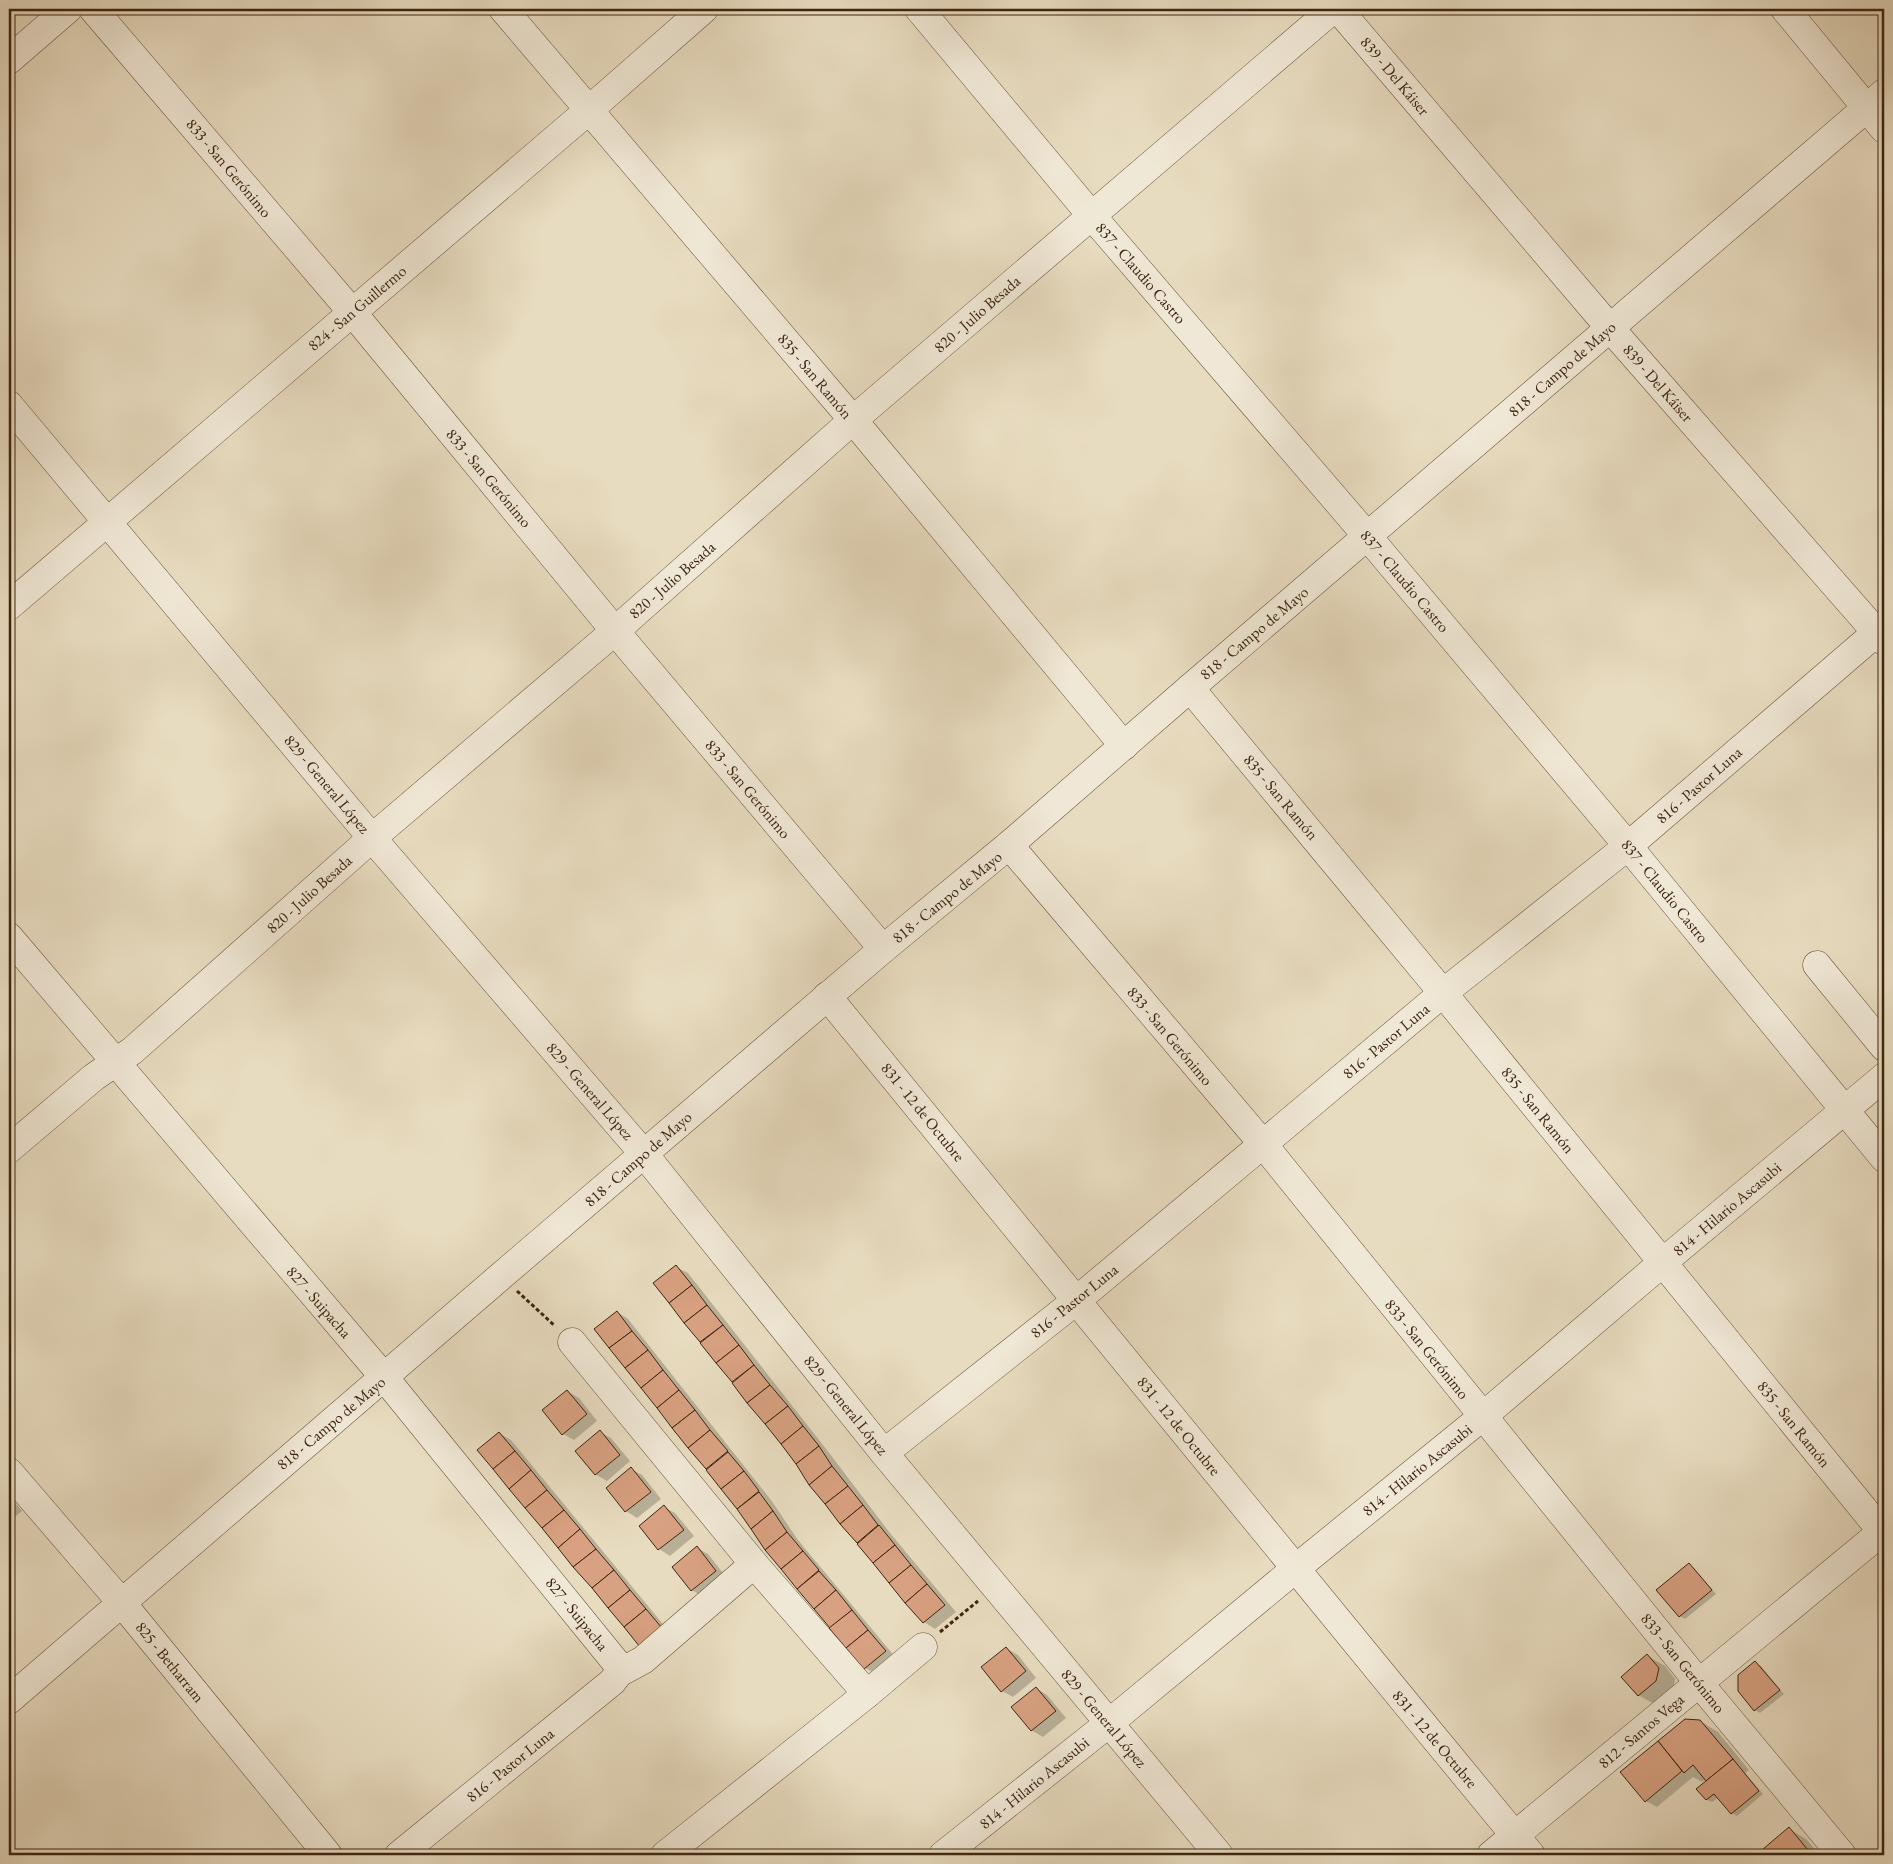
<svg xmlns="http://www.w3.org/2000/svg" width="1893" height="1864" font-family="'EB Garamond',serif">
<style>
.shadow{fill:#0003}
.building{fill:#d8a181;stroke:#3d2410}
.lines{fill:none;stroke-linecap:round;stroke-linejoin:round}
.minor-casing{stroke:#68523c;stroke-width:29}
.path{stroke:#3d2410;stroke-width:3;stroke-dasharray:4 2.5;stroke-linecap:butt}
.minor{stroke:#f0e8d6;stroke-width:28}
.labels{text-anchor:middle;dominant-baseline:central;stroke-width:4;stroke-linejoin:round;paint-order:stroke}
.street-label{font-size:16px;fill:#3d2410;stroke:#f0e8d6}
</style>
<rect width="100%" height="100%" fill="#e8dcc0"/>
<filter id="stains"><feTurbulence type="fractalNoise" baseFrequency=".004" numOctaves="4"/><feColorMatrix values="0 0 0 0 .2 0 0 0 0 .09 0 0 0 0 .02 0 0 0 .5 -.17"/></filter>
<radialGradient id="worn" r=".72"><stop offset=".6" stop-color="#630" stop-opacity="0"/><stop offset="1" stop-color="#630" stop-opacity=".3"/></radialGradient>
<g class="shadow">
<path d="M676 1267 688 1273 830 1454 890 1533 956 1612 935 1629 924 1622 841 1523 797 1463 655 1283Z"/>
<path d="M617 1312 628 1319 771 1500 798 1540 896 1658 876 1674 865 1668 766 1549 738 1508 596 1329Z"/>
<path d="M567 1391 579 1398 597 1421 574 1440 563 1434Z"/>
<path d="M600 1432 611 1438 630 1461 607 1481 595 1474Z"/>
<path d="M499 1433 511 1440 672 1635 652 1652Z"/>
<path d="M631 1469 642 1475 661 1499 637 1518 626 1511 608 1488Z"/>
<path d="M9 1496 22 1511 9 1522Z"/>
<path d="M664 1507 675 1513 694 1536 670 1556 659 1549Z"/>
<path d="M697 1548 708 1554 727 1578 703 1597 692 1590 673 1567Z"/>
<path d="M1689 1565 1694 1568 1716 1594 1685 1619 1680 1616 1658 1590Z"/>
<path d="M1006 1648 1018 1655 1036 1678 1013 1697 1002 1691Z"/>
<path d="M1648 1656 1665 1666 1675 1679 1673 1691 1656 1705 1638 1695Z"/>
<path d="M1756 1663 1761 1666 1784 1694 1760 1713 1755 1710 1739 1691Z"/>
<path d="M1036 1688 1047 1695 1066 1718 1043 1737 1031 1730Z"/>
<path d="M1686 1720 1700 1721 1718 1732 1749 1770 1745 1773 1763 1794 1737 1816 1732 1813 1719 1797 1712 1802 1707 1800 1698 1789 1708 1781 1706 1779 1702 1782 1693 1777 1657 1807 1646 1801 1622 1772Z"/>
<path d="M1789 1829 1806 1839 1820 1855H1757Z"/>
</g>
<g class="building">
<path d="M676 1265 692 1285 669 1303 653 1283Z"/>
<path d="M692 1285 707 1305 684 1323 669 1303Z"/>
<path d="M707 1305 723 1325 700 1342 684 1323Z"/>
<path d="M617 1311 632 1331 609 1348 594 1329Z"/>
<path d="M723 1325 739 1345 716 1363 700 1343Z"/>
<path d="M632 1331 648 1350 625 1368 609 1348Z"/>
<path d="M739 1345 754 1365 732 1382 716 1363Z"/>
<path d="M648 1350 663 1370 641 1388 625 1368Z"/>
<path d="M754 1365 770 1385 747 1403 732 1383Z"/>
<path d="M663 1370 679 1390 657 1408 641 1388Z"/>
<path d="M770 1385 788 1406 765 1424 747 1403Z"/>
<path d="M567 1390 587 1414 562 1435 542 1410Z"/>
<path d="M679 1390 695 1410 672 1428 657 1408Z"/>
<path d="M788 1406 803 1426 781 1444 765 1424Z"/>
<path d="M695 1410 710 1430 688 1448 672 1428Z"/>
<path d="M803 1426 819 1446 796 1464 781 1444Z"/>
<path d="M600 1430 620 1455 595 1475 575 1451Z"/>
<path d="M710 1430 728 1451 706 1469 688 1448Z"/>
<path d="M499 1432 515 1451 493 1469 477 1450Z"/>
<path d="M819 1446 832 1466 809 1485 796 1464Z"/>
<path d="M515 1451 531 1470 509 1489 493 1469Z"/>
<path d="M728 1452 744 1471 721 1489 706 1470Z"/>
<path d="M832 1466 848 1486 825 1504 809 1485Z"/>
<path d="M631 1467 651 1492 625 1512 606 1488Z"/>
<path d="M531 1470 547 1490 525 1508 509 1489Z"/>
<path d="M744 1471 759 1491 737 1509 721 1489Z"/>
<path d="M848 1486 863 1505 840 1524 825 1504Z"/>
<path d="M547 1490 564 1510 542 1528 525 1508Z"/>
<path d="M759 1492 773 1511 751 1529 737 1509Z"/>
<path d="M664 1505 684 1530 658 1550 639 1526Z"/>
<path d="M863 1505 878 1525 857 1543 840 1524Z"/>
<path d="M564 1510 580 1529 558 1548 542 1528Z"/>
<path d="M773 1511 787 1532 765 1550 751 1529Z"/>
<path d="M879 1525 895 1545 873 1563 857 1544Z"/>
<path d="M580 1529 596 1549 573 1567 558 1548Z"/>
<path d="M787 1532 803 1551 781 1569 765 1550Z"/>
<path d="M895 1545 911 1565 889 1583 873 1563Z"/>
<path d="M697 1546 716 1571 691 1591 672 1567Z"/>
<path d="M596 1549 614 1570 592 1588 573 1567Z"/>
<path d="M803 1551 819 1570 797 1589 781 1569Z"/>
<path d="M1689 1563 1712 1590 1679 1617 1656 1590Z"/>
<path d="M911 1565 927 1584 905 1603 889 1583Z"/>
<path d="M614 1570 630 1590 608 1608 592 1588Z"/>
<path d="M819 1571 836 1590 814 1609 797 1589Z"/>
<path d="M927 1584 945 1605 923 1623 905 1603Z"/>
<path d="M630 1590 646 1609 624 1627 608 1608Z"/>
<path d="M836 1590 852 1610 830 1628 814 1609Z"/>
<path d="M646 1609 662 1628 640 1647 624 1627Z"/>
<path d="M852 1610 868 1630 846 1648 829 1628Z"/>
<path d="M868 1630 886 1651 864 1669 846 1648Z"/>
<path d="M1006 1647 1026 1671 1001 1692 981 1667Z"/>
<path d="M1647 1654 1659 1668 1656 1681 1638 1696 1621 1677Z"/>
<path d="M1755 1661 1780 1690 1754 1711 1738 1691V1675Z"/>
<path d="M1036 1687 1056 1711 1031 1731 1011 1707Z"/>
<path d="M1685 1719 1700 1720 1733 1759 1706 1781 1693 1765 1684 1773 1658 1741Z"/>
<path d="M1658 1741 1682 1771 1645 1802 1620 1772Z"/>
<path d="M1733 1759 1759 1791 1731 1814 1714 1794 1706 1800 1696 1789Z"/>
<path d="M1789 1827 1812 1855H1756Z"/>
</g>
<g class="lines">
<g class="minor-casing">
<g id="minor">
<path d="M93 9 352 312 615 631 883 949"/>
<path d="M503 9 853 420 1124 746"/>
<path d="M919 9 1091 215 1368 537 1628 846 1884 1158"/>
<path d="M1338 9 1610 328 1884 641"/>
<path d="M1785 9 1884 129"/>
<path d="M9 60 68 9"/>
<path d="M9 405 372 838 644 1154 884 1453 1219 1855"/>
<path d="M9 606 589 110 704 9"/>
<path d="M1190 688 1443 993 1884 1534"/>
<path d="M1009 845 1263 1144 1699 1683 1842 1855"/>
<path d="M9 937 384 1377 618 1665 619 1673"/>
<path d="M1817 965 1884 1047"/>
<path d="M827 996C1063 1282 1295 1570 1531 1855"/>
<path d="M9 1149 94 1077 132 1051 372 838 615 631 853 420 1333 9"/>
<path d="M572 1342 754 1564 867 1694"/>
<path d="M884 1453 1077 1300 1443 993 1628 846 1884 626"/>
<path d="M9 1472 121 1602 328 1855"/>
<path d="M9 1700 501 1276 883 949 1009 845 1190 688 1884 93"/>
<path d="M399 1855 612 1682 619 1673 643 1660 754 1564"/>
<path d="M665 1855 867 1694 923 1647"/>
<path d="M943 1855 1108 1724 1295 1569 1482 1417 1662 1263 1884 1077"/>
<path d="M1491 1855 1884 1530"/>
</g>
</g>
<g class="path">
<path d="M517 1291 555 1326"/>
<path d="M940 1632 978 1601"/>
</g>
<use href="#minor" class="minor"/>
</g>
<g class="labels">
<g class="street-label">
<text transform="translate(1395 76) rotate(50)">839 - Del Káiser</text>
<text transform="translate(229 168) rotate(50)">833 - San Gerónimo</text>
<text transform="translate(1141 273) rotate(49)">837 - Claudio Castro</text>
<text transform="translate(357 308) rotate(-40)">824 - San Guillermo</text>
<text transform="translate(977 314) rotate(-41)">820 - Julio Besada</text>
<text transform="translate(1562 369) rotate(-41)">818 - Campo de Mayo</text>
<text transform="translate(815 376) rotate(50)">835 - San Ramón</text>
<text transform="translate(1658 383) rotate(49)">839 - Del Káiser</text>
<text transform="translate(489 478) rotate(50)">833 - San Gerónimo</text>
<text transform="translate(672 580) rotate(-41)">820 - Julio Besada</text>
<text transform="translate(1405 581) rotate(50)">837 - Claudio Castro</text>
<text transform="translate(1254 633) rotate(-40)">818 - Campo de Mayo</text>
<text transform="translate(327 784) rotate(50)">829 - General López</text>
<text transform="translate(1699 785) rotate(-41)">816 - Pastor Luna</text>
<text transform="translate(748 789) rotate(50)">833 - San Gerónimo</text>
<text transform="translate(1281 797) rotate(50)">835 - San Ramón</text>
<text transform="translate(1665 891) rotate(51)">837 - Claudio Castro</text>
<text transform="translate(309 894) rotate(-42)">820 - Julio Besada</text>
<text transform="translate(947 897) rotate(-39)">818 - Campo de Mayo</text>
<text transform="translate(1170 1036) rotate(50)">833 - San Gerónimo</text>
<text transform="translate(1386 1041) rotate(-40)">816 - Pastor Luna</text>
<text transform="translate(590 1091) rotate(49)">829 - General López</text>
<text transform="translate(1538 1110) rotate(51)">835 - San Ramón</text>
<text transform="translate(923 1112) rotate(51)">831 - 12 de Octubre</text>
<text transform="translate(638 1159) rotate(-41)">818 - Campo de Mayo</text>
<text transform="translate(1727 1209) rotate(-40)">814 - Hilario Ascasubi</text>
<text transform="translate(1074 1301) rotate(-39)">816 - Pastor Luna</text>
<text transform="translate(319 1302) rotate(49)">827 - Suipacha</text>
<text transform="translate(1427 1349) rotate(51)">833 - San Gerónimo</text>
<text transform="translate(846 1405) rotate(51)">829 - General López</text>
<text transform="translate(331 1423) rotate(-40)">818 - Campo de Mayo</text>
<text transform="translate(1794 1424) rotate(51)">835 - San Ramón</text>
<text transform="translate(1179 1426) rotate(51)">831 - 12 de Octubre</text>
<text transform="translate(1417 1470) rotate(-39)">814 - Hilario Ascasubi</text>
<text transform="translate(577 1614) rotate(51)">827 - Suipacha</text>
<text transform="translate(170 1662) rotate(51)">825 - Betharram</text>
<text transform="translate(1683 1663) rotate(51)">833 - San Gerónimo</text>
<text transform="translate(1104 1718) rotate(50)">829 - General López</text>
<text transform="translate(1641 1731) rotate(-40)">812 - Santos Vega</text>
<text transform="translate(1435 1739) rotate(50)">831 - 12 de Octubre</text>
<text transform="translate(510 1765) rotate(-39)">816 - Pastor Luna</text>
<text transform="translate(1034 1783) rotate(-39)">814 - Hilario Ascasubi</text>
</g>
</g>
<rect width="1893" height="1864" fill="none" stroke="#e8dcc0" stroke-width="30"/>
<rect x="10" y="10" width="1873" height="1844" fill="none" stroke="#3d2410" stroke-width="2.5"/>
<rect x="15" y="15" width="1863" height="1834" fill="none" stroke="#3d2410"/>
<rect width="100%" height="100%" filter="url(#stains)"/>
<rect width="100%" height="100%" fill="url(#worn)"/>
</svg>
